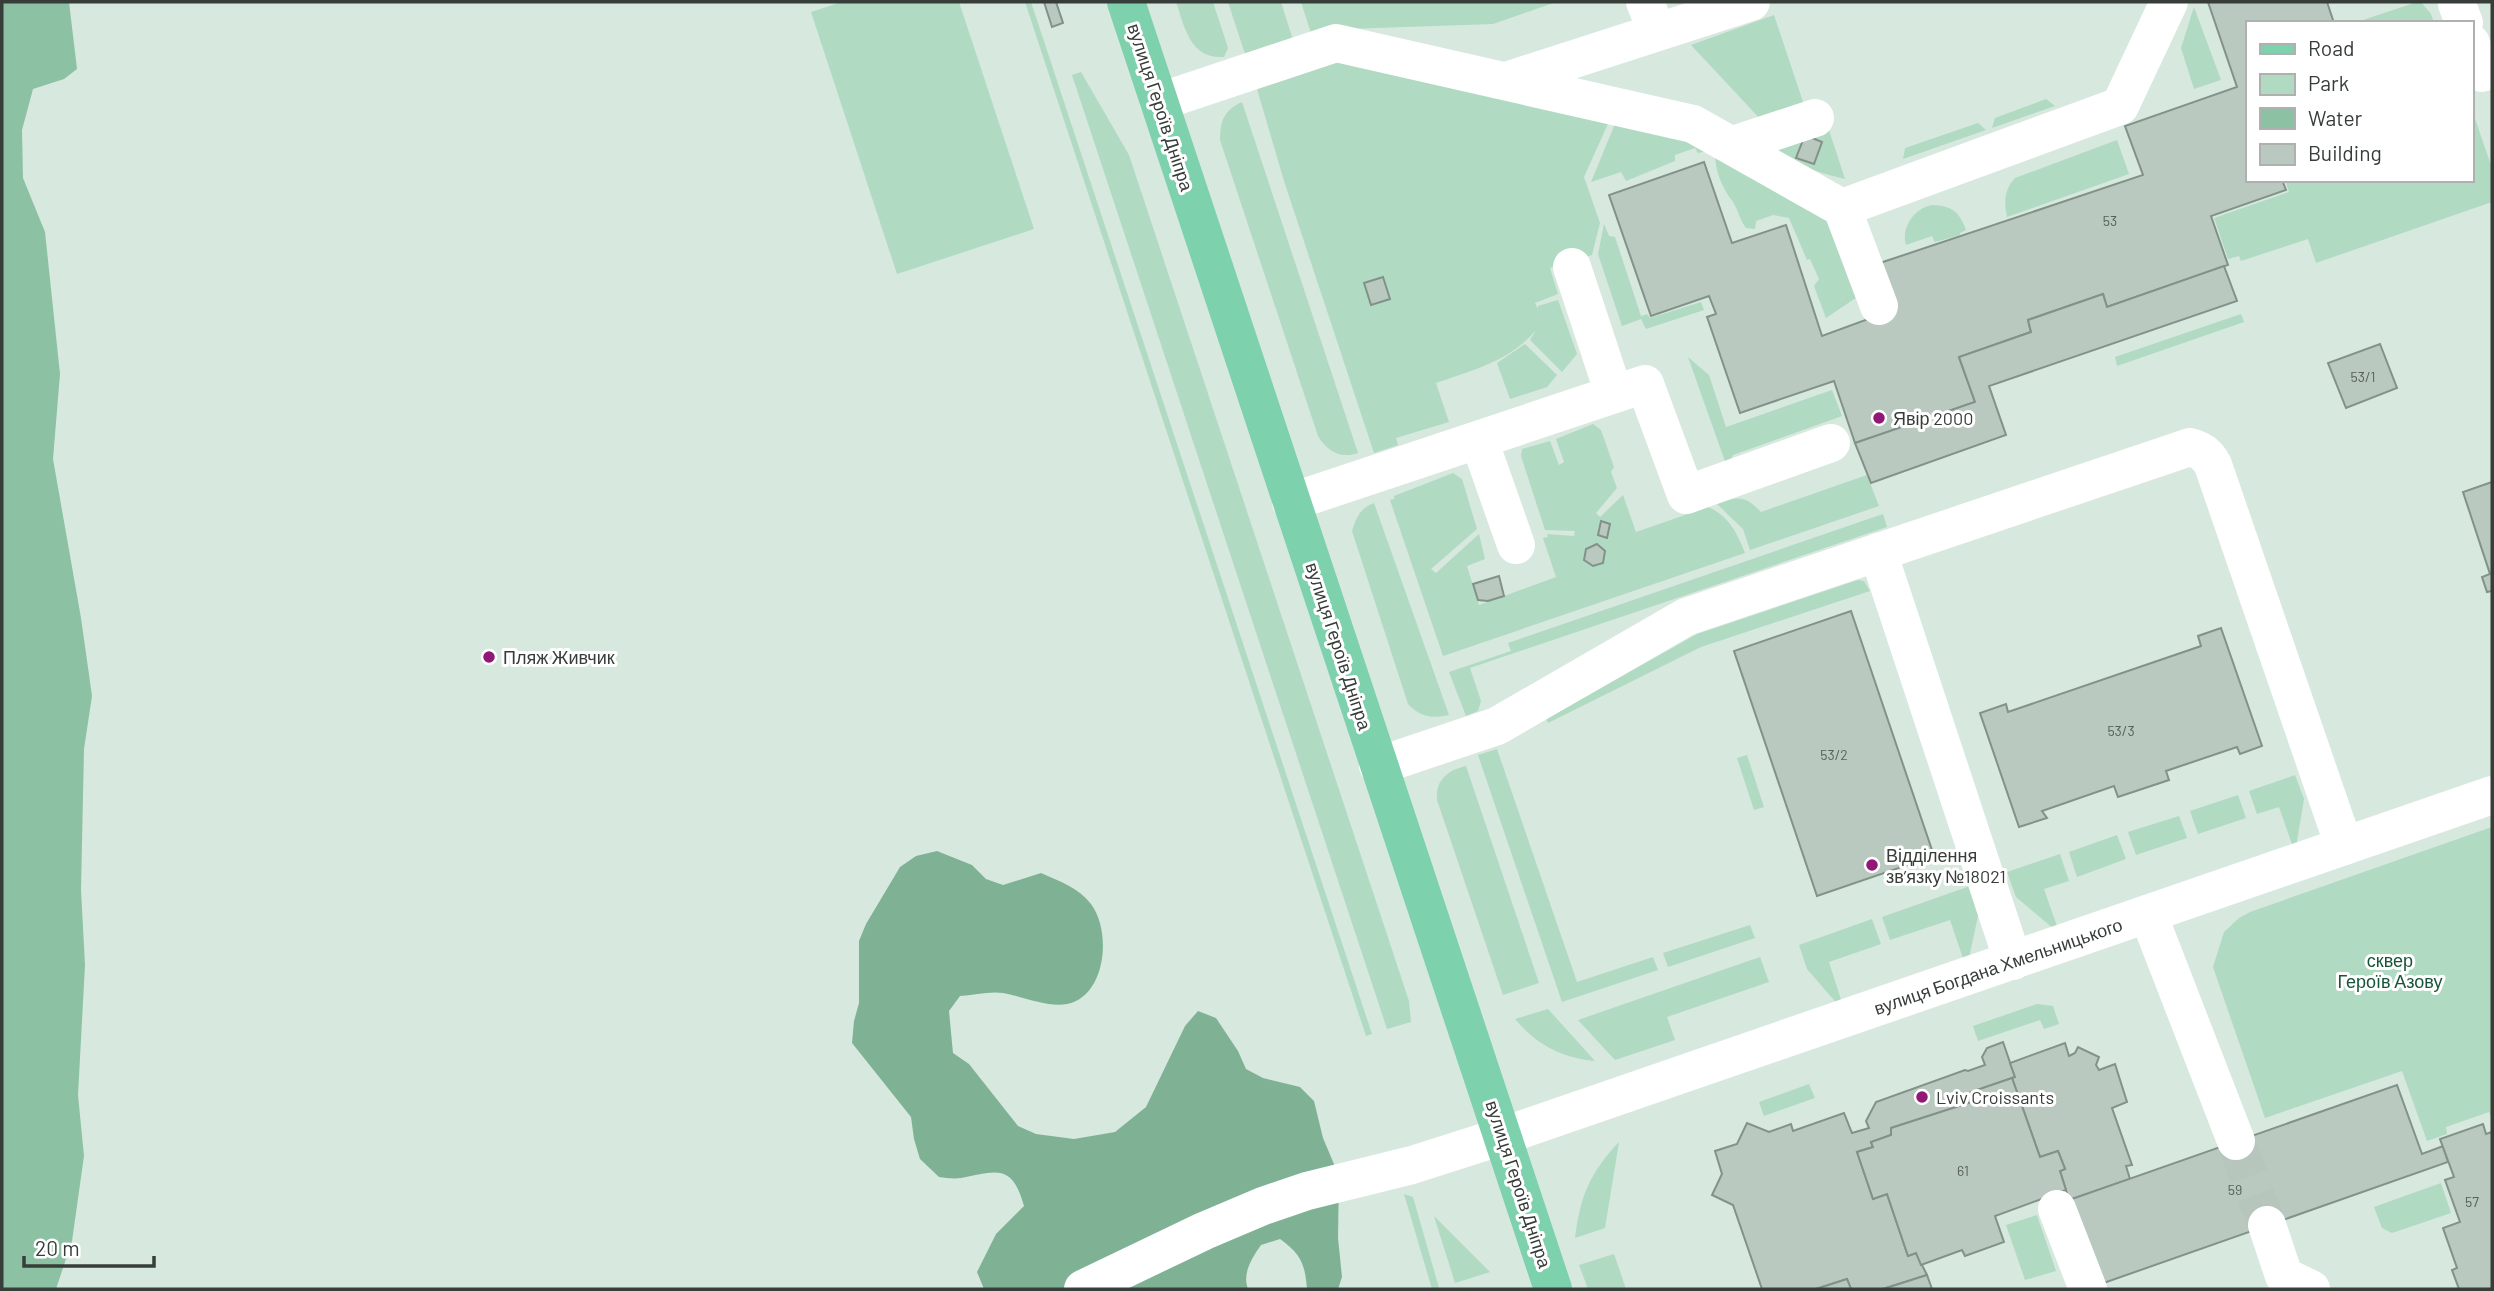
<svg xmlns="http://www.w3.org/2000/svg" width="2494" height="1291" font-family="Barlow,sans-serif">
<style>
.green{fill:#b1dac2}
.forest{fill:#7fb295}
.water{fill:#8dc1a3}
.building{fill:#b9c9bf;stroke:#829288;stroke-width:2}
.lines{fill:none;stroke-linecap:round;stroke-linejoin:round}
.minor-tunnel{stroke:#b7c6bd;stroke-width:38;stroke-dasharray:38 19;stroke-linecap:butt}
.minor{stroke:#fff;stroke-width:38}
.major{stroke:#7ed1ad;stroke-width:38}
.poi-dot{fill:#911876;stroke:#fff;stroke-width:2.5}
.labels{text-anchor:middle;dominant-baseline:central;stroke-width:6;stroke-linejoin:round;paint-order:stroke}
.number-label{font-size:14px;fill:#58605a}
.street-label{font-size:18px;fill:#373d39;stroke:#fff}
.poi-label{font-size:18px;fill:#373d39;stroke:#fff;text-anchor:start}
.park-label{font-size:18px;fill:#175539;stroke:#fff}
</style>
<rect width="100%" height="100%" fill="#d7e8de"/>
<g class="green">
<path d="M842 2H959L1034 229 897 274 811 12Z"/>
<path d="M1025 2H1031L1372 1034 1366 1036Z"/>
<path d="M1176 2H1213L1228 48 1224 57C1190 59 1185 28 1176 2Z"/>
<path d="M1228 2H1281L1293 40 1245 54Z"/>
<path d="M1301 2H1556L1493 24 1318 30 1311 33Z"/>
<path d="M2417 2H2421L2431 14 2434 23H2354Z"/>
<path d="M2194 7 2221 80 2194 89 2181 48Z"/>
<path d="M1774 15 1805 108 1763 122 1691 45Z"/>
<path d="M1333 63H1353L1611 117 1584 177 1600 223 1592 255 1550 268 1558 294 1535 303 1538 309V306L1558 300 1577 354 1562 372 1530 340 1536 330C1510 361 1473 370 1436 383L1449 422 1396 438 1398 445 1374 453 1284 181 1257 89Z"/>
<path d="M1081 72 1129 155 1409 1001 1411 1022 1387 1029 1072 75Z"/>
<path d="M2046 99 2055 106 1992 128 1995 118Z"/>
<path d="M1242 102 1358 453C1340 459 1327 451 1318 436L1220 140C1220 121 1224 110 1242 102Z"/>
<path d="M2471 107 2492 168V202L2316 263 2308 239 2241 261 2239 256 2228 259 2214 218 2289 192 2285 180H2471Z"/>
<path d="M1617 119 1689 136 1708 151 1698 153 1695 148 1675 155V161L1626 181 1621 172 1591 182Z"/>
<path d="M1978 123 1986 130 1903 159 1905 148Z"/>
<path d="M1828 127 1845 179C1820 173 1791 165 1773 145Z"/>
<path d="M2117 140 2129 174 2007 217C2004 201 2004 190 2015 178Z"/>
<path d="M1715 154 1840 223 1866 291 1826 318 1814 286 1819 279 1810 259 1807 260 1789 218 1773 215 1756 221 1755 229 1746 228C1740 220 1738 210 1733 202 1723 189 1715 172 1715 154Z"/>
<path d="M1932 205C1952 206 1959 211 1966 230L1960 233V235L1935 242 1932 236 1906 245C1901 228 1914 208 1932 205Z"/>
<path d="M1604 224 1609 236 1615 237 1641 316 1647 314 1650 318 1701 302 1704 310 1646 329 1641 319 1622 326 1598 254Z"/>
<path d="M2241 314 2244 322 2117 366 2115 357Z"/>
<path d="M1525 344 1557 375 1547 387 1510 399 1497 363Z"/>
<path d="M1688 357 1709 375 1726 427 1832 390 1842 416 1733 455 1727 467Z"/>
<path d="M1593 424 1601 430 1614 467 1611 472 1617 488 1596 513 1600 517 1623 495 1636 532 1708 507C1728 515 1738 534 1745 553L1443 656 1390 500 1394 499V496L1453 473 1462 479 1477 529 1431 569 1436 573 1479 534 1485 559 1467 566 1479 605 1556 577 1543 538 1548 537 1547 534 1574 536 1575 531 1545 530 1521 456 1522 449 1550 441 1559 465 1564 462 1556 439Z"/>
<path d="M1867 475 1879 506 1750 550 1743 529 1717 504C1738 496 1745 495 1761 512Z"/>
<path d="M1374 503 1449 715C1432 719 1420 717 1408 704L1352 531C1356 518 1360 508 1374 503Z"/>
<path d="M1883 514 1887 527 1470 668 1481 701 1478 711 1466 716 1449 672 1511 651 1508 643Z"/>
<path d="M1858 580 1864 581 1870 591 1701 647 1548 723 1546 719 1697 634Z"/>
<path d="M1497 749 1577 982 1653 957 1658 970 1562 1002 1478 755Z"/>
<path d="M1747 755 1764 807 1754 810 1737 758Z"/>
<path d="M1466 766 1539 983 1503 995 1437 800C1435 780 1448 770 1466 766Z"/>
<path d="M2295 775 2304 799 2296 847H2293L2279 807 2257 814 2249 791Z"/>
<path d="M2238 795 2246 818 2198 834 2190 811Z"/>
<path d="M2179 816 2187 838 2136 855 2128 832Z"/>
<path d="M2492 827V1118L2489 1112 2446 1127 2447 1134 2427 1141 2402 1071 2265 1118 2213 967 2224 932 2239 918 2250 912Z"/>
<path d="M2117 835 2126 859 2077 877 2069 852Z"/>
<path d="M2060 854 2069 881 2044 889 2058 929 2055 930 2016 897 2007 872Z"/>
<path d="M1970 886 1979 911 1968 963 1965 964 1950 920 1890 940 1882 917Z"/>
<path d="M1872 919 1881 944 1829 962 1843 1006 1840 1007 1807 969 1799 945Z"/>
<path d="M1750 925 1755 938 1668 967 1663 953Z"/>
<path d="M1760 957 1769 982 1667 1017 1675 1040 1615 1060 1578 1020Z"/>
<path d="M2037 1004 2053 1006 2059 1024 2044 1029 2040 1020 1978 1041 1973 1026Z"/>
<path d="M1548 1009 1595 1061H1596C1561 1058 1537 1045 1515 1019Z"/>
<path d="M1809 1084 1815 1098 1764 1116 1759 1102Z"/>
<path d="M1619 1142 1605 1228 1575 1238C1580 1196 1590 1173 1619 1142Z"/>
<path d="M2441 1183 2451 1213 2392 1233 2382 1228 2374 1207Z"/>
<path d="M1404 1194 1413 1197 1439 1288 1432 1289Z"/>
<path d="M2037 1215 2056 1271 2025 1280 2006 1225Z"/>
<path d="M1434 1216 1490 1272 1455 1283Z"/>
<path d="M1614 1254 1626 1289H1588L1579 1265Z"/>
</g>
<path class="forest" d="M937 851 972 865 986 879 1003 885 1041 873C1059 881 1079 888 1091 904 1112 932 1106 996 1067 1004 1049 1008 1021 996 1003 993 990 991 974 995 960 996L949 1011 953 1053 969 1064 1018 1126 1036 1134 1074 1139 1115 1132 1146 1107 1185 1026 1198 1011 1216 1018 1238 1051 1246 1069 1263 1078 1300 1087 1314 1101 1323 1138 1339 1176 1338 1238 1342 1277 1338 1289H1307C1305 1264 1301 1254 1280 1239L1261 1245C1252 1258 1242 1273 1248 1289H984L977 1272 996 1234 1024 1206C1012 1163 997 1171 961 1178 954 1179 946 1178 939 1177L920 1159 914 1139 911 1117 852 1043 854 1021 859 1003V941L866 924 900 867 916 856Z"/>
<path class="water" d="M2 2H69L77 69 64 79 33 89 22 130 23 178 45 232 60 374 53 459 81 618 92 696 84 749 81 890 85 965 78 1095 84 1156 72 1241 56 1289H2Z"/>
<g class="building">
<path d="M1044 2H1056L1063 23 1052 27Z"/>
<path d="M2208 2H2327L2334 23H2247V180H2282L2286 190 2211 216 2228 265 2107 307 2103 294 2028 320 2031 332 1959 357 1975 402 1855 443 1834 381 1740 413 1707 317 1716 314 1709 296 1651 316 1609 195 1704 162 1732 243 1786 225 1822 336 1893 310 1877 264 2143 175 2125 126 2237 87Z"/>
<path d="M1805 135 1822 142 1814 164 1796 158Z"/>
<path d="M2224 266 2237 301 1989 386 2006 435 1871 483 1855 443 1975 402 1959 357 2031 332 2028 320 2103 294 2107 307Z"/>
<path d="M1383 277 1390 299 1371 305 1364 283Z"/>
<path d="M2380 344 2397 388 2346 408 2328 363Z"/>
<path d="M2492 482V591L2487 592 2482 577 2490 574 2463 492Z"/>
<path d="M1601 521 1610 524 1607 538 1598 535Z"/>
<path d="M1597 544 1605 551 1603 563 1593 566 1584 560 1586 549Z"/>
<path d="M1499 576 1504 596 1488 601 1478 600 1473 584Z"/>
<path d="M1851 611 1934 856 1817 896 1734 651Z"/>
<path d="M2221 628 2262 746 2240 754 2237 747 2166 771 2169 780 2118 797 2114 786 2042 811 2047 818 2019 827 1980 713 2006 704 2008 712 2201 646 2198 636Z"/>
<path d="M2003 1042 2015 1077 1971 1092 1975 1101 1891 1128V1135L1871 1142 1873 1147 1857 1152 1873 1199 1887 1194 1908 1256 1916 1253 1927 1275 1883 1289H1851L1847 1279 1816 1289H1762L1733 1205 1712 1195 1722 1174 1715 1151 1737 1144 1747 1123 1769 1132 1791 1124 1793 1131 1844 1113 1852 1133 1869 1128 1866 1121 1876 1102 1965 1070 1968 1071 1985 1065 1982 1057 1987 1048Z"/>
<path d="M2065 1043 2069 1056 2075 1053 2078 1047 2099 1057 2096 1065 2099 1070 2115 1064 2127 1102 2112 1108 2132 1165 2126 1166 2130 1179 2069 1200 2060 1171 2065 1169 2058 1151 2040 1157 2012 1078 2015 1077 2010 1063Z"/>
<path d="M2012 1078 2040 1157 2058 1151 2065 1169 2060 1171 2066 1190 1995 1216 2004 1242 1965 1256 1962 1250 1921 1265 1916 1253 1908 1256 1887 1194 1873 1199 1857 1152 1873 1147 1871 1142 1891 1135V1128L1975 1101 1971 1092Z"/>
<path d="M2397 1085 2422 1154 2443 1146 2448 1162 2098 1285 2069 1200Z"/>
<path d="M2483 1124 2486 1134 2492 1132V1289H2459L2452 1270 2457 1268 2443 1228 2460 1222 2445 1180 2454 1177 2440 1139Z"/>
<path d="M1927 1275 1932 1289H1883Z"/>
<path d="M1847 1279 1851 1289H1816Z"/>
</g>
<g class="lines">
<path class="minor-tunnel" d="M2236 1141 2267 1225"/>
<g class="minor">
<path d="M1645 2 1657 32"/>
<path d="M2457 4 2464 23"/>
<path d="M2471 43 2482 73"/>
<path d="M1506 81 1751 2"/>
<path d="M1159 102 1336 43 1693 124 1842 208 2120 106 2169 2"/>
<path d="M1733 145 1815 118"/>
<path d="M1842 208 1879 306"/>
<path d="M1572 267 1614 394"/>
<path d="M1479 440 1516 545"/>
<path d="M1291 502 1645 384 1686 495 1831 443"/>
<path d="M1878 552 2013 961"/>
<path d="M1378 766 1497 726 1686 617 2190 447C2201 450 2207 454 2213 465L2344 846"/>
<path d="M2148 914 2236 1141"/>
<path d="M2057 1209 2088 1289"/>
<path d="M2267 1225 2284 1276 2311 1289"/>
<path d="M1083 1289 1204 1231 1263 1206 1307 1191 1412 1165 1503 1136 2492 795"/>
</g>
<path class="major" d="M1126 2 1553 1289"/>
</g>
<g class="poi-dot">
<circle cx="1879" cy="418" r="7"/>
<circle cx="489" cy="657" r="7"/>
<circle cx="1872" cy="865" r="7"/>
<circle cx="1922" cy="1097" r="7"/>
</g>
<g class="labels">
<g class="number-label">
<text x="2110" y="220">53</text>
<text x="2363" y="376">53/1</text>
<text x="2121" y="730">53/3</text>
<text x="1834" y="754">53/2</text>
<text x="1963" y="1170">61</text>
<text x="2235" y="1189">59</text>
<text x="2472" y="1201">57</text>
</g>
<g class="street-label">
<text transform="translate(1161 107) rotate(72)">вулиця Героїв Дніпра</text>
<text transform="translate(1339 646) rotate(72)">вулиця Героїв Дніпра</text>
<text transform="translate(1998 966) rotate(-19)">вулиця Богдана Хмельницького</text>
<text transform="translate(1519 1184) rotate(72)">вулиця Героїв Дніпра</text>
</g>
<g class="poi-label">
<text x="1893" y="418">Явір 2000</text>
<text x="503" y="657">Пляж Живчик</text>
<text x="1886" y="855">Відділення<tspan x="1886" dy="21">зв’язку №18021</tspan></text>
<text x="1936" y="1097">Lviv Croissants</text>
</g>
<g class="park-label">
<text x="2390" y="960">сквер<tspan x="2390" dy="21">Героїв Азову</tspan></text>
</g>
</g>
<rect width="2494" height="1291" fill="none" stroke="#373d39" stroke-width="7"/>
<rect x="2246" y="21" width="228" height="161" fill="#ffffff" stroke="#afb1b0" stroke-width="2"/>
<rect x="2260" y="44" width="35" height="10" fill="#7ed1ad" stroke="#afb1b0" stroke-width="2"/>
<text x="2308" y="56" font-size="21" fill="#373d39">Road</text>
<rect x="2260" y="74" width="35" height="21" fill="#b1dac2" stroke="#afb1b0" stroke-width="2"/>
<text x="2308" y="91" font-size="21" fill="#373d39">Park</text>
<rect x="2260" y="108" width="35" height="21" fill="#8dc1a3" stroke="#afb1b0" stroke-width="2"/>
<text x="2308" y="126" font-size="21" fill="#373d39">Water</text>
<rect x="2260" y="144" width="35" height="21" fill="#b9c9bf" stroke="#afb1b0" stroke-width="2"/>
<text x="2308" y="161" font-size="21" fill="#373d39">Building</text>
<path d="M24 1256v10h130v-10" fill="none" stroke="#373d39" stroke-width="3.5"/>
<text x="35" y="1256" font-size="21" fill="#373d39" stroke="#ffffff" stroke-width="5" paint-order="stroke">20 m</text>
</svg>
